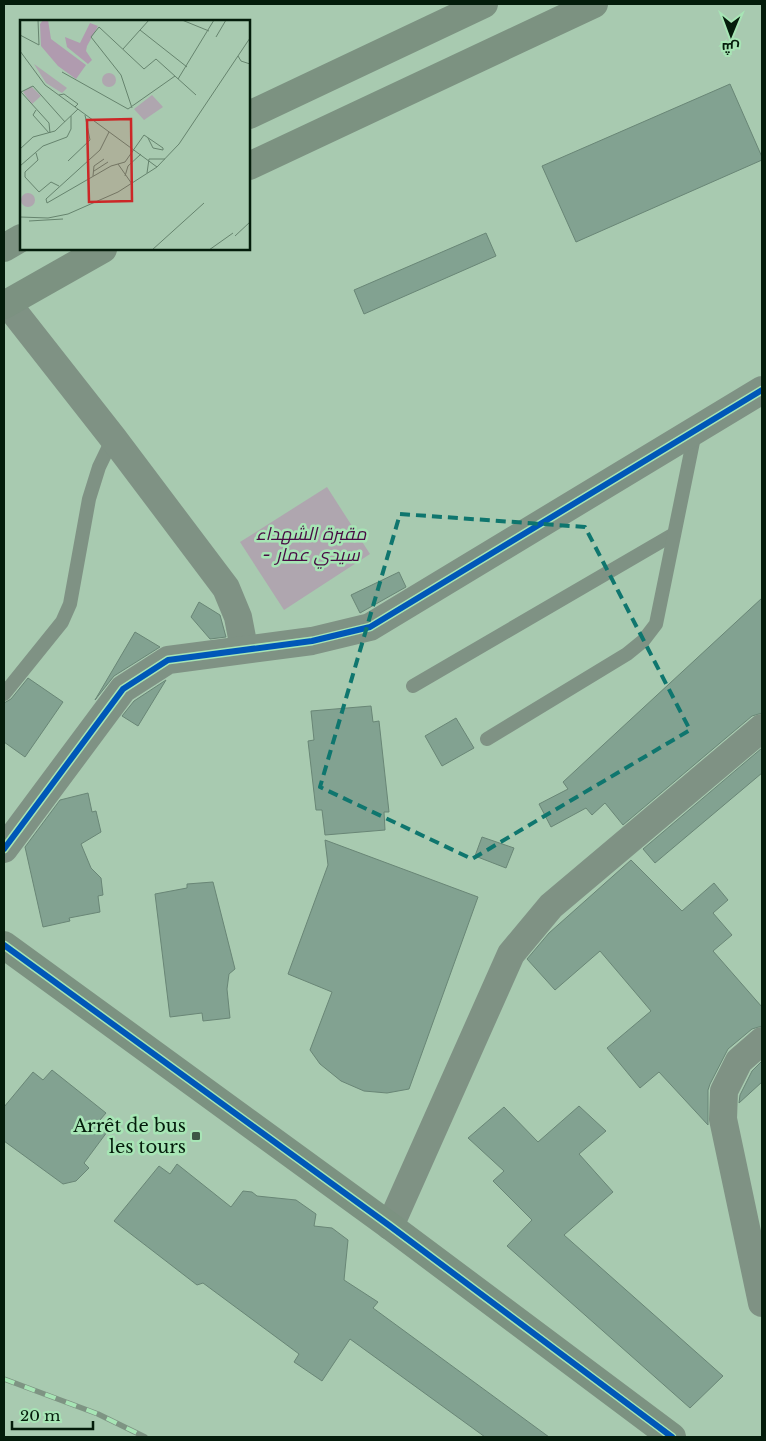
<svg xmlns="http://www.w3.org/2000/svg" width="766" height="1441" font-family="'Libre Baskerville',Cairo,serif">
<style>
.green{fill:#afa6af}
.building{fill:#82a291;stroke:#698676}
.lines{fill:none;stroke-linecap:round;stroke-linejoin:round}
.lane{stroke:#7f9284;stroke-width:14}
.street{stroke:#7f9284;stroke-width:28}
.secondary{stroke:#7c9281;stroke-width:28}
.rail-casing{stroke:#7e9483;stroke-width:5.5}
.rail{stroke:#a7e5b5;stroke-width:4;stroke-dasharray:11;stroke-linecap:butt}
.cycleway-casing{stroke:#a7e5b5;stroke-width:9}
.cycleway{stroke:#0057b8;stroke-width:6}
.marked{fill:none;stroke:#0f766e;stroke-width:4;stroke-dasharray:10 6;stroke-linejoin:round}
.poi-dot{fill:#3d5945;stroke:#a7e5b5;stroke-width:2}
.labels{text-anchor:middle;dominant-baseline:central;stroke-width:5;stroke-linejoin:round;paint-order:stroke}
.park-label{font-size:18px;font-style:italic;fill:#480c44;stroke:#a7e5b5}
.poi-label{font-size:18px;fill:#041c0b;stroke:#a7e5b5;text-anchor:end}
.inset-road{fill:none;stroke:#66846e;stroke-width:1}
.view{fill:#cc2727;fill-opacity:0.15;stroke:#cc2727;stroke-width:2.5}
.inset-edge{fill:none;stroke:#041c0b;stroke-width:2.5}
</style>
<rect width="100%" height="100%" fill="#a8cab0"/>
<path class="green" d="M327 487 370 554 284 610 240 542Z"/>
<g class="building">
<path d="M730 84 762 157V160L576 242 542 166Z"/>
<path d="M486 233 496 256 364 314 354 290Z"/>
<path d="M399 572 406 587 360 613 351 595Z"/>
<path d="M762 598V713L752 716 623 825 605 803 592 815 586 808 551 827 539 804 568 789 563 782Z"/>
<path d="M199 602 220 615 226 637 210 639 191 617Z"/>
<path d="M135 632 160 647 114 676 95 700Z"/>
<path d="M28 678 63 702 25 757 4 742V703L11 699Z"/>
<path d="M166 680 138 726 122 716 134 701Z"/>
<path d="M371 706 373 722 379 721 389 812H384L385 830 325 835 322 810H316L308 741 314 740 311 711Z"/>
<path d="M456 718 474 748 442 766 425 736Z"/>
<path d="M762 748V773L655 863 643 849Z"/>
<path d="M88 793 92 812 96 811 101 832 81 844 91 868 101 878 103 895 98 896 100 912 69 918 70 921 43 927 25 847 60 800Z"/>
<path d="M482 837 514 848 506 868 475 856Z"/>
<path d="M325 840 478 897 409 1089 387 1093 364 1091 341 1081 320 1064 310 1050 332 992 288 974 328 865Z"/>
<path d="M631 860 682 911 714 883 728 900 713 913 732 935 713 951 762 1007V1026L752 1029 728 1049 710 1084 708 1090V1125L659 1072 640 1088 607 1048 651 1011 600 951 555 990 527 959 549 933Z"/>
<path d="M213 882 235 969 229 974 227 989 230 1018 203 1021 202 1013 170 1017 155 894 187 888V884Z"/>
<path d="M762 1061V1082L739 1103 740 1095 752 1071Z"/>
<path d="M52 1070 106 1113 100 1120 110 1128 84 1163 89 1168 76 1181 63 1184 4 1141V1107L33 1072 43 1080Z"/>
<path d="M579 1106 606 1131 579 1154 613 1192 564 1235 723 1376 690 1408 507 1246 532 1220 493 1181 504 1171 468 1138 504 1107 538 1142Z"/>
<path d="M177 1164 231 1207 243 1191 252 1192 257 1196 296 1200 316 1214 314 1226 332 1228 348 1240 344 1280 378 1302 373 1308 549 1437H485L350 1339 322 1381 294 1362 299 1354 203 1283 197 1285 114 1221 159 1166 170 1174Z"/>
</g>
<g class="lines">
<g class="lane">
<path d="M413 686 674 534"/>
<path d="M4 694 62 622 70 604 89 499 99 467 113 438"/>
<path d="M487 739 627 654 643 641 656 624 695 432"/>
</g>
<g class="street">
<path d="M7 303 113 438 226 588 238 617 244 648"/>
<path d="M4 849 123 689 168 660 312 641 370 627 762 390"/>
<path d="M762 1041 739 1061 724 1091 723 1119 762 1303"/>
<path d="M390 1226 511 954 551 906 762 728"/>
</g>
<g class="secondary">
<path d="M249 115 484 4"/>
<path d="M249 166 594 4"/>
<path d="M4 248 21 238"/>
<path d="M4 305 103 249"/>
<path d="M4 945 390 1226 672 1437"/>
</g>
<g class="rail-casing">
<path id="rail" d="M4 1379 98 1414 145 1437"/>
</g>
<use href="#rail" class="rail"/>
<g class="cycleway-casing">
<g id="cycleway">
<path d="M4 849 123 689 168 660 312 641 370 627 762 390"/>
<path d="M4 945 390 1226 672 1437"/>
</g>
</g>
<use href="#cycleway" class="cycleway"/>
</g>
<path class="marked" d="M400 514 585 527 690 730 472 859 320 787Z"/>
<rect class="poi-dot" x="191" y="1131" width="10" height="10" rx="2.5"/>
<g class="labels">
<g class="park-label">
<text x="311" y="534">مقبرة الشهداء<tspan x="311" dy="21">- سيدي عمار</tspan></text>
</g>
<g class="poi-label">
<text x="186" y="1126">Arrêt de bus<tspan x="186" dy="21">les tours</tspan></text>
</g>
</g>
<g transform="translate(20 20)">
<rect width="230" height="230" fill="#a8cab0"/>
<path d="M14 44 47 68 42 73 26 63ZM82 60a7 7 0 1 1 14 0a7 7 0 1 1-14 0ZM11 66 21 76 12 84 3 72ZM132 75 143 87 124 100 114 89ZM1 180a7 7 0 1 1 14 0a7 7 0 1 1-14 0Z" fill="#afa6af"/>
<path d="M23 0H28L31 19 66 45 56 59 38 46 21 26 20 4ZM70 3 78 6 67 26 66 31 72 40 68 44 47 27 45 17 60 23Z" fill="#b09baf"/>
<path class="inset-road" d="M162 0 189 11M120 10 167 47M0 15 19 25 18 0M196 17 206 0M103 29 129 0M0 31 25 65 137 147M218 36 221 41 230 44M42 52 108 89 155 56M158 59 194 0M1 72 13 66 45 102M1 72 29 103 30 113M39 75 44 74 58 84 55 87M112 88 101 55 71 17 79 7 124 49 136 39 176 75M16 90 13 95 29 113M89 112 80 130 26 179 27 183 91 146 105 142 124 115 143 128V130L133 128 128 118M0 129 13 117 35 111 58 89M16 133 18 140 5 152V157L19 172 31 162 39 166M48 141 70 120 65 95M98 144 112 164M0 146 23 126 47 117 51 109V96M74 151 88 142M127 153 129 139H145M73 156 74 146 84 139M105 156 108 146 121 134M0 197 28 198 48 194 98 172 137 147 159 124 230 18M9 201 43 199M215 216 230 202M132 230 184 183M189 230 213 213"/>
<path class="view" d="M111 99 112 181 69 182 67 100Z"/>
<rect width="230" height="230" class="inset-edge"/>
</g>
<rect width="766" height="1441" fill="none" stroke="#041c0b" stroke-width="10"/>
<g transform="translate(731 35) rotate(181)" stroke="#a7e5b5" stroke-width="4" paint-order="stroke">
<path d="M0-4L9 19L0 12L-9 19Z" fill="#041c0b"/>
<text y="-8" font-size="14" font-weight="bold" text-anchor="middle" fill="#041c0b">ش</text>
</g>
<path d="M12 1421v8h81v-8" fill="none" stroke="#041c0b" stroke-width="2.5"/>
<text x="20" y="1421" font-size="15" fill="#041c0b" stroke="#a7e5b5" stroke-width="4" paint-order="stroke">20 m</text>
</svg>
